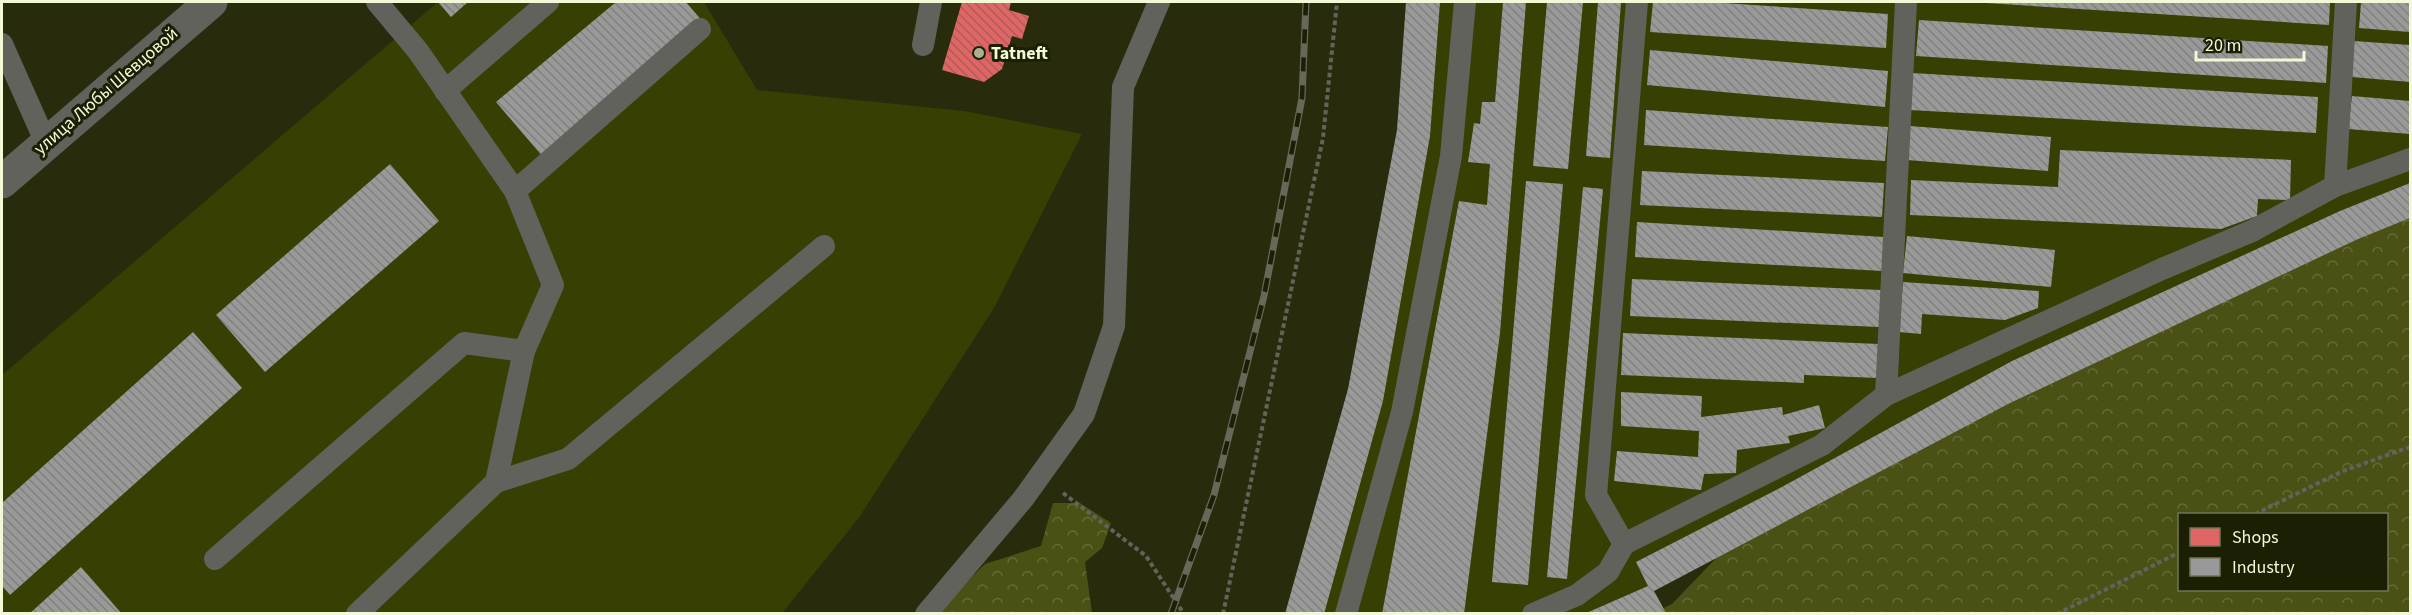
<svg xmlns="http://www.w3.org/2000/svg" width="2412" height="615" font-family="'Source Sans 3',sans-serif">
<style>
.built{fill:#383f02}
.forest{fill:url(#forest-crowns);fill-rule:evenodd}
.shops{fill:url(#shops-back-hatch)}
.industry{fill:url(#industry-back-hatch)}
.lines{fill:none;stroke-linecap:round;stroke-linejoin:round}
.path{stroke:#62635a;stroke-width:4;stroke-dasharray:4.5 3;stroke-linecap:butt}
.service{stroke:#62625c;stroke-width:22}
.tertiary{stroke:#62625c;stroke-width:33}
.rail-casing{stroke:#68685a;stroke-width:7}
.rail{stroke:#1b1f03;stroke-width:4.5;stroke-dasharray:14;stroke-linecap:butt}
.poi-dot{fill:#abb190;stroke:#1b1f03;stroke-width:2}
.labels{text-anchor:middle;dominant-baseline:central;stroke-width:6;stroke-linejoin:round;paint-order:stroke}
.poi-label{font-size:18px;font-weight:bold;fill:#f2f9d6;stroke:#1b1f03;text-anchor:start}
.street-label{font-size:18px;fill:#f2f9d6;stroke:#1b1f03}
</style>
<defs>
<pattern id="forest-crowns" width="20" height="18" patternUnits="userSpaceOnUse" patternTransform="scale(1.5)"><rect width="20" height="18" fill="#4b5115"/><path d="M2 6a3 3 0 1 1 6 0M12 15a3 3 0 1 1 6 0" fill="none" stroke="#656b36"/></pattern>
<pattern id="shops-back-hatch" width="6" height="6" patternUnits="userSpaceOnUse" patternTransform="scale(1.5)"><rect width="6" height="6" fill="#e06666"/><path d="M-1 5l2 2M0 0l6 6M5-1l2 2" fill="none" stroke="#ab5d59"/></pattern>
<pattern id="industry-back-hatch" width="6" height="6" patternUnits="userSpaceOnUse" patternTransform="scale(1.5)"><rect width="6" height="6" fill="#999"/><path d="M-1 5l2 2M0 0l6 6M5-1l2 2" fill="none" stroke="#81827e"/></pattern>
</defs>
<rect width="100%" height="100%" fill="#282c0d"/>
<g class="built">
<path d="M438 2H704L757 90 964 111 1082 134 994 308 858 519 782 613H2V375Z"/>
<path d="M1406 2H2410V218L2008 404 1654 590 1666 613H1665L1285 614 1348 389 1397 130Z"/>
</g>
<g class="forest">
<path d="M2410 211V613L1651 614 1672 604 1722 552 1942 429 2289 270ZM2180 514H2386V590H2180Z"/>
<path d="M1053 503H1080L1111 523 1102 548 1085 562 1092 613 934 614 985 564 1041 546Z"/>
</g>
<path class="shops" d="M962 2H1011L1009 10 1029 16 1022 39 1012 36 1002 69 984 82 942 70Z"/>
<g class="industry">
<path d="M438 2H468L451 17Z"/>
<path d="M616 2H686L703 22 543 157 496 102Z"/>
<path d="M1406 2H1440L1430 136 1383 401 1324 614H1285L1348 389 1397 130Z"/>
<path d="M1503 2H1526L1500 333 1464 614H1382L1459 201 1487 205 1490 164 1468 162 1474 123 1480 124 1482 102H1495Z"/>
<path d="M1547 2H1583L1568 169 1533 166Z"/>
<path d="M1598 2H1621L1610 158 1586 156Z"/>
<path d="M1653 2H1708L1888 14 1886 48 1650 32Z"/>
<path d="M1987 2H2330L2329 25 1986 3Z"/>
<path d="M2361 2H2410V32L2359 28Z"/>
<path d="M1919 20 2328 46 2326 83 1916 56Z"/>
<path d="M2354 41 2410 45V82L2352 77Z"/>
<path d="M1650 50 1888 71 1885 107 1647 85Z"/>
<path d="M1912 73 2318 97 2316 133 1910 110Z"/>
<path d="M2352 96 2410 101V134L2348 129Z"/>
<path d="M1646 110 1888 127 1885 161 1644 145Z"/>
<path d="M1910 126 2051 137 2048 171 1907 160Z"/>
<path d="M2060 150 2291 160 2290 200 2258 199 2257 216 2221 229 1910 215 1911 180 2058 187Z"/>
<path d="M390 164 439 221 265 372 216 315Z"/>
<path d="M1642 171 1884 183 1882 217 1640 205Z"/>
<path d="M1526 181 1563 184 1528 585 1492 582Z"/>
<path d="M2410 183V218L2358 239 2008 404 1654 591 1666 613 1584 614 1648 586 1636 562 1780 488 2012 361 2340 211Z"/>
<path d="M1583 187 1603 189 1567 579 1547 577Z"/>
<path d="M1637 222 1884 237 1882 271 1635 257Z"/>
<path d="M1907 236 2055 250 2051 287 1903 273Z"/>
<path d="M1632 279 1881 290 1879 327 1630 316Z"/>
<path d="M1903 282 2039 291 2038 308 2005 320 1922 314 1921 334 1899 332Z"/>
<path d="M193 332 242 388 10 595 2 586V503Z"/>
<path d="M1623 333 1879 344 1878 378 1804 375V383L1621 375Z"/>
<path d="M1621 392 1702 396 1701 417 1782 407 1783 415 1819 405 1825 428 1788 436 1790 443 1737 450 1736 473 1704 474 1701 490 1614 481 1617 451 1698 457 1699 431 1621 426Z"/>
<path d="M81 567 122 614H29Z"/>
</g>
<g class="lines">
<g class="path">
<path d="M1063 493 1146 556 1184 614"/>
<path d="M2255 514 2343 471 2410 447"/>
<path d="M1223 614 1323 138 1337 2"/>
<path d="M2057 614 2180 552"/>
</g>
<g class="service">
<path d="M2 44 46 143"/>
<path d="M923 45 931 2"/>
<path d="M445 91 548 2"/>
<path d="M2335 186 2346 2"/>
<path d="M515 191 700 29"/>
<path d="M1886 395 1906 2"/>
<path d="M496 482 568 459 824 246"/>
<path d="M1624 544 1596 495 1637 2"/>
<path d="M215 559 464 343 524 351"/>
<path d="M357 614 496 482 524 351 553 285 515 191 418 51 377 2"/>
<path d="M926 614 1023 499 1084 414 1114 326 1123 87 1159 2"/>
<path d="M1346 614 1402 412 1451 156 1465 2"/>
<path d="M1533 614 1577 595 1608 572 1624 544 1822 445 1886 395 2162 269 2252 231 2335 186 2410 159"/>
</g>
<path class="tertiary" d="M2 182 211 2"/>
<g class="rail-casing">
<path id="rail" d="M1171 614 1214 495 1264 296 1302 98 1306 2"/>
</g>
<use href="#rail" class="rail"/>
</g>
<circle class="poi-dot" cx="979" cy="53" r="6"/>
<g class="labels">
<g class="poi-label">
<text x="991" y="53">Tatneft</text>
</g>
<g class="street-label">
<text transform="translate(106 91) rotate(-41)">улица Любы Шевцовой</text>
</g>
</g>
<rect width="2412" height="615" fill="none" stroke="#f2f9d6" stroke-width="6"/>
<rect x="2178" y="513" width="210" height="78" fill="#1b1f03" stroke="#717657" stroke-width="1.5"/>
<rect x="2190" y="528" width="30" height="18" fill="#e06666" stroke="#717657" stroke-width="1.5"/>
<text x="2232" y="543" font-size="18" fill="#f2f9d6">Shops</text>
<rect x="2190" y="558" width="30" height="18" fill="#999999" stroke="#717657" stroke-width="1.5"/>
<text x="2232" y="573" font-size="18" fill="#f2f9d6">Industry</text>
<path d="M2196 51v9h108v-9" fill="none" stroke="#f2f9d6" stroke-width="3"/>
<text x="2205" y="51" font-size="18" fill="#f2f9d6" stroke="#1b1f03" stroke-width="4.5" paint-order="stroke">20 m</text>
</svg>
